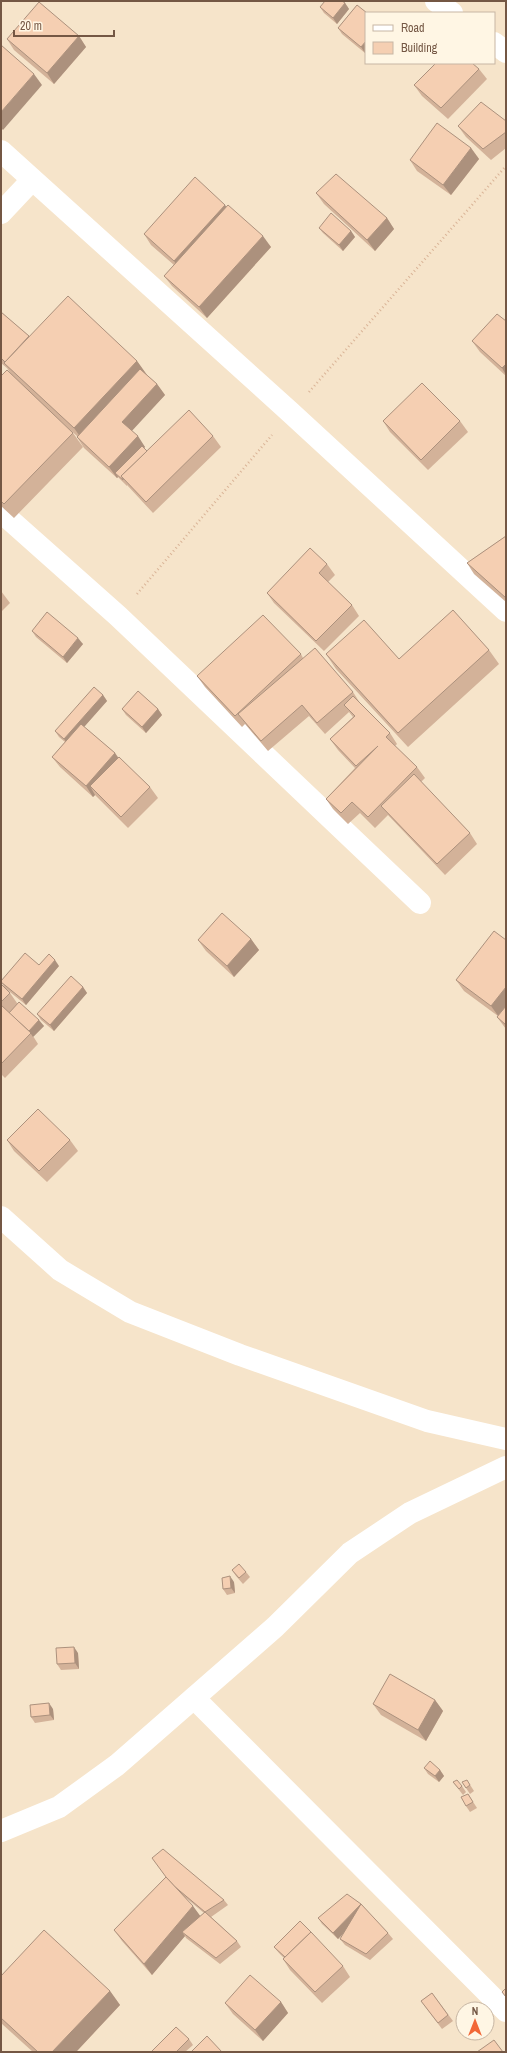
<svg xmlns="http://www.w3.org/2000/svg" width="507" height="2053" font-family="'Archivo Narrow',sans-serif">
<style>
.residential{fill:#f6e4ca;fill-rule:evenodd}
.lines{fill:none;stroke-linecap:round;stroke-linejoin:round}
.path{stroke:#d9b396;stroke-width:2.5;stroke-dasharray:1 3;stroke-linecap:butt}
.street{stroke:#fff;stroke-width:22}
.wall{fill:#d3b299;fill-rule:evenodd}
.shaded-wall{fill:#ac917d}
.building{fill:#f5cfb2;stroke:#ac917d}
</style>
<rect width="100%" height="100%" fill="#fef2dc"/>
<path class="residential" d="M1 1H506V2052H1ZM366 13H494V63H366ZM463 2009H487V2033H463Z"/>
<g class="lines">
<g class="path">
<path d="M309 392 506 166"/>
<path d="M137 594 272 435"/>
</g>
<g class="street">
<path d="M436 1 452 13"/>
<path d="M494 43 506 52"/>
<path d="M1 151 290 412 506 611"/>
<path d="M1 213 32 180"/>
<path d="M1 512 118 616 420 903"/>
<path d="M1 1217 60 1270 130 1312 240 1355 427 1421 506 1439"/>
<path d="M194 1698 506 2011"/>
<path d="M1 1831 59 1807 117 1765 275 1627 350 1553 410 1513 506 1467"/>
</g>
</g>
<g class="wall">
<path d="M345 3 349 9 337 24 324 13 320 7Z"/>
<path d="M357 5 365 53 342 34 338 28Z"/>
<path d="M79 36 86 47 54 84 14 50 7 39Z"/>
<path d="M479 69 487 79 448 119 422 96 414 85Z"/>
<path d="M506 121V148L491 160 466 137 458 126Z"/>
<path d="M471 148 479 159 451 195 417 171 410 160Z"/>
<path d="M316 193 387 218 394 229 375 251 324 204Z"/>
<path d="M227 207 271 247 207 318 172 286 164 276 174 265 151 245 144 234Z"/>
<path d="M319 228 351 231 355 237 343 251 323 233Z"/>
<path d="M1 312 29 336 137 361 147 375 157 384 165 395 131 431 145 447 144 448 147 451 213 436 221 447 153 513 127 485V486L118 477 117 478 84 448 77 437V436L57 418 73 433 83 447 14 518 1 506V376L11 374 7 368 1 363Z"/>
<path d="M506 321V376L480 352 472 341Z"/>
<path d="M383 421H460L468 432 428 470 390 432Z"/>
<path d="M506 536V602L474 574 467 563Z"/>
<path d="M327 564 335 575 328 582 352 605 359 616 324 651 274 603 267 593Z"/>
<path d="M1 591 10 603 1 612Z"/>
<path d="M32 631 83 644 67 663 36 637Z"/>
<path d="M489 650 499 664 408 747 336 669 326 654 399 659Z"/>
<path d="M301 654 303 658 353 692 360 703 390 733 397 744 395 746 417 767 425 778 421 782 470 833 477 844 445 875 388 815 375 828 360 813 348 824 333 809 326 799 355 768 338 750 330 739 353 717 349 712 325 734 309 716 268 751 245 724 242 727 205 687 197 676Z"/>
<path d="M103 695 107 701 84 727 115 753 118 757 150 787 158 798 128 828 95 795 93 797 60 767 52 757 65 742 59 737 55 731Z"/>
<path d="M122 709H158L162 715 146 733 126 715Z"/>
<path d="M251 939 259 950 234 977 206 951 198 940Z"/>
<path d="M506 940V1029L497 1017 498 1016 464 991 456 980Z"/>
<path d="M39 965 59 966 26 1005 5 988 10 993 17 1003 44 1026 33 1037V1036L38 1044 5 1078 1 1074V984L5 988 1 982Z"/>
<path d="M83 987 87 993 54 1031 41 1020 37 1014Z"/>
<path d="M7 1140H70L78 1151 47 1182 14 1151Z"/>
<path d="M232 1570 246 1572 250 1577 243 1584 236 1576Z"/>
<path d="M234 1582 235 1593 227 1595 223 1589Z"/>
<path d="M78 1653 79 1669 61 1670 57 1664Z"/>
<path d="M435 1700 443 1711 426 1741 381 1715 373 1704Z"/>
<path d="M53 1709 54 1720 35 1723 31 1717Z"/>
<path d="M424 1768 440 1770 444 1776 439 1782 428 1774Z"/>
<path d="M467 1780 474 1791 470 1794 462 1782Z"/>
<path d="M453 1782 462 1786 466 1792 463 1795Z"/>
<path d="M468 1794 477 1808 470 1812 466 1806Z"/>
<path d="M166 1877 224 1900 228 1905 211 1917 237 1941 241 1947 220 1964 186 1938 185 1936 152 1975 122 1941 114 1930ZM185 1897 204 1913 200 1916Z"/>
<path d="M318 1918 388 1933 393 1939 370 1960 345 1945 340 1939 345 1932 338 1939 322 1924Z"/>
<path d="M274 1947 343 1966 350 1977 322 2003 290 1970 283 1959 284 1958 279 1953Z"/>
<path d="M1 1976 110 1991 120 2005 76 2052H33L1 2023Z"/>
<path d="M432 1993 453 2021 442 2029 421 2001Z"/>
<path d="M281 2002 288 2013 263 2041 233 2014 225 2003Z"/>
<path d="M189 2039 193 2045 185 2052H151Z"/>
</g>
<g class="shaded-wall">
<path d="M345 3 349 9 337 24 333 18Z"/>
<path d="M79 36 86 47 54 84 47 73Z"/>
<path d="M366 41V52L365 53 361 47Z"/>
<path d="M34 74 42 85 3 130 1 128V112Z"/>
<path d="M471 148 479 159 451 195 443 185Z"/>
<path d="M225 205 233 216 181 272 174 261Z"/>
<path d="M387 218 394 229 375 251 367 240Z"/>
<path d="M351 231 355 237 343 251 339 245Z"/>
<path d="M263 236 271 247 207 318 199 307Z"/>
<path d="M137 361 147 375 84 442 74 428Z"/>
<path d="M506 364V375L502 368Z"/>
<path d="M157 384 165 395 130 433 122 422Z"/>
<path d="M138 436 145 447 119 476 115 473 118 477 117 478 109 467Z"/>
<path d="M78 638 83 644 67 663 63 657Z"/>
<path d="M103 695 107 701 68 745 64 739Z"/>
<path d="M158 709 162 715 146 733 142 727Z"/>
<path d="M115 753 122 764 90 786 95 795 93 797 86 786Z"/>
<path d="M251 939 259 950 234 977 227 966Z"/>
<path d="M55 960 59 966 26 1005 22 999Z"/>
<path d="M83 987 87 993 54 1031 50 1025Z"/>
<path d="M506 987V1008L499 1017 491 1006Z"/>
<path d="M39 1020 44 1026 33 1037 29 1031Z"/>
<path d="M230 1576 234 1582 235 1593 231 1588Z"/>
<path d="M74 1647 78 1653 79 1669 75 1663Z"/>
<path d="M435 1700 443 1711 426 1741 418 1730Z"/>
<path d="M49 1703 53 1709 54 1720 50 1715Z"/>
<path d="M440 1770 444 1776 439 1782 435 1776Z"/>
<path d="M361 1904 365 1910 338 1939 333 1933Z"/>
<path d="M193 1906 201 1917 182 1932 185 1936 152 1975 144 1964Z"/>
<path d="M110 1991 120 2005 76 2052H52Z"/>
<path d="M281 2002 288 2013 263 2041 255 2030Z"/>
</g>
<g class="building">
<path d="M325 1H342L345 3 333 18 320 7Z"/>
<path d="M39 2 79 36 47 73 7 39Z"/>
<path d="M357 5 367 13H366V41L361 47 338 28Z"/>
<path d="M1 45 34 74 1 112Z"/>
<path d="M436 63H472L479 69 441 108 414 85Z"/>
<path d="M481 102 506 121V132L483 149 458 126Z"/>
<path d="M437 123 471 148 443 185 410 160Z"/>
<path d="M336 174 387 218 367 240 316 193Z"/>
<path d="M195 177 225 205 174 261 144 234Z"/>
<path d="M228 205 263 236 199 307 164 276Z"/>
<path d="M331 213 351 231 339 245 319 228Z"/>
<path d="M68 296 137 361 74 428 4 363Z"/>
<path d="M1 312 29 336 5 362 1 358Z"/>
<path d="M497 314 506 321V364L502 368 472 341Z"/>
<path d="M140 369 157 384 122 422 138 436 109 467 77 437Z"/>
<path d="M7 370 73 433 4 504 1 501V376Z"/>
<path d="M422 383 460 421 421 460 383 421Z"/>
<path d="M189 410 213 436 146 502 121 476Z"/>
<path d="M142 446 147 451 121 476 123 479V480L115 473Z"/>
<path d="M506 536V598L467 563Z"/>
<path d="M310 548 327 564 319 573 352 605 316 641 267 593Z"/>
<path d="M453 610 489 650 398 733 326 654 364 620 399 659Z"/>
<path d="M47 612 78 638 63 657 32 631Z"/>
<path d="M263 615 301 654 235 716 197 676Z"/>
<path d="M315 648 353 692 317 723 302 705 261 741 238 714Z"/>
<path d="M94 687 103 695 64 739 55 731Z"/>
<path d="M138 691 158 709 142 727 122 709Z"/>
<path d="M353 696 390 733 386 737 417 767 368 817 352 802 341 813 326 799 378 746 356 766 330 739 355 716 344 705Z"/>
<path d="M81 724 115 753 86 786 52 757Z"/>
<path d="M119 757 150 787 121 817 90 786Z"/>
<path d="M414 774 470 833 437 864 381 806Z"/>
<path d="M222 913 251 939 227 966 198 940Z"/>
<path d="M494 931 506 940V987L491 1006 456 980Z"/>
<path d="M25 953 39 965 49 954 55 960 22 999 1 982V981Z"/>
<path d="M71 976 83 987 50 1025 37 1014Z"/>
<path d="M1 984 10 993 1 1002Z"/>
<path d="M19 1002 39 1020 29 1031 9 1013Z"/>
<path d="M1 1005 31 1033 1 1064Z"/>
<path d="M506 1006V1025L497 1017Z"/>
<path d="M38 1109 70 1140 39 1171 7 1140Z"/>
<path d="M239 1564 246 1572 239 1578 232 1570Z"/>
<path d="M230 1576 231 1588 223 1589 222 1578Z"/>
<path d="M74 1647 75 1663 57 1664 56 1648Z"/>
<path d="M390 1674 435 1700 418 1730 373 1704Z"/>
<path d="M49 1703 50 1715 31 1717 30 1705Z"/>
<path d="M430 1761 440 1770 435 1776 424 1768Z"/>
<path d="M457 1780 462 1786 459 1789 453 1782Z"/>
<path d="M467 1780 470 1785 466 1788 462 1782Z"/>
<path d="M468 1794 473 1802 466 1806 461 1797Z"/>
<path d="M163 1849 224 1900 205 1912 174 1886 166 1877 152 1858Z"/>
<path d="M166 1877 193 1906 144 1964 114 1930Z"/>
<path d="M347 1894 361 1904 388 1933 366 1954 340 1939 361 1904 333 1933 318 1918Z"/>
<path d="M205 1912 237 1941 216 1958 182 1932Z"/>
<path d="M300 1921 313 1934 311 1932 285 1957 274 1947Z"/>
<path d="M44 1930 110 1991 52 2052H38L1 2018V1976Z"/>
<path d="M311 1932 343 1966 315 1992 283 1959Z"/>
<path d="M250 1975 281 2002 255 2030 225 2003Z"/>
<path d="M506 1988V1997L502 1992Z"/>
<path d="M432 1993 448 2015 438 2023 421 2001Z"/>
<path d="M176 2027 189 2039 176 2052H151Z"/>
<path d="M207 2036 222 2052H191Z"/>
<path d="M494 2040 503 2052H477Z"/>
</g>
<rect width="507" height="2053" fill="none" stroke="#745744" stroke-width="4"/>
<rect x="365" y="12" width="130" height="52" fill="#fff6e4" stroke="#c7b6a4"/>
<rect x="373" y="25" width="20" height="6" fill="#ffffff" stroke="#c7b6a4"/>
<text x="401" y="32" font-size="12" fill="#745744">Road</text>
<rect x="373" y="42" width="20" height="12" fill="#f5cfb2" stroke="#c7b6a4"/>
<text x="401" y="52" font-size="12" fill="#745744">Building</text>
<g transform="translate(475 2021)"><circle r="19" fill="#fff6e4" stroke="#c7b6a4"/>
<path d="M0-3L7 15L0 10L-7 15Z" fill="#f26837"/>
<text y="-6" font-size="11" font-weight="bold" text-anchor="middle" fill="#745744">N</text>
</g>
<path d="M14 30v6h100v-6" fill="none" stroke="#745744" stroke-width="2"/>
<text x="20" y="30" font-size="12" fill="#745744" stroke="#fff6e4" stroke-width="3" paint-order="stroke">20 m</text>
</svg>
